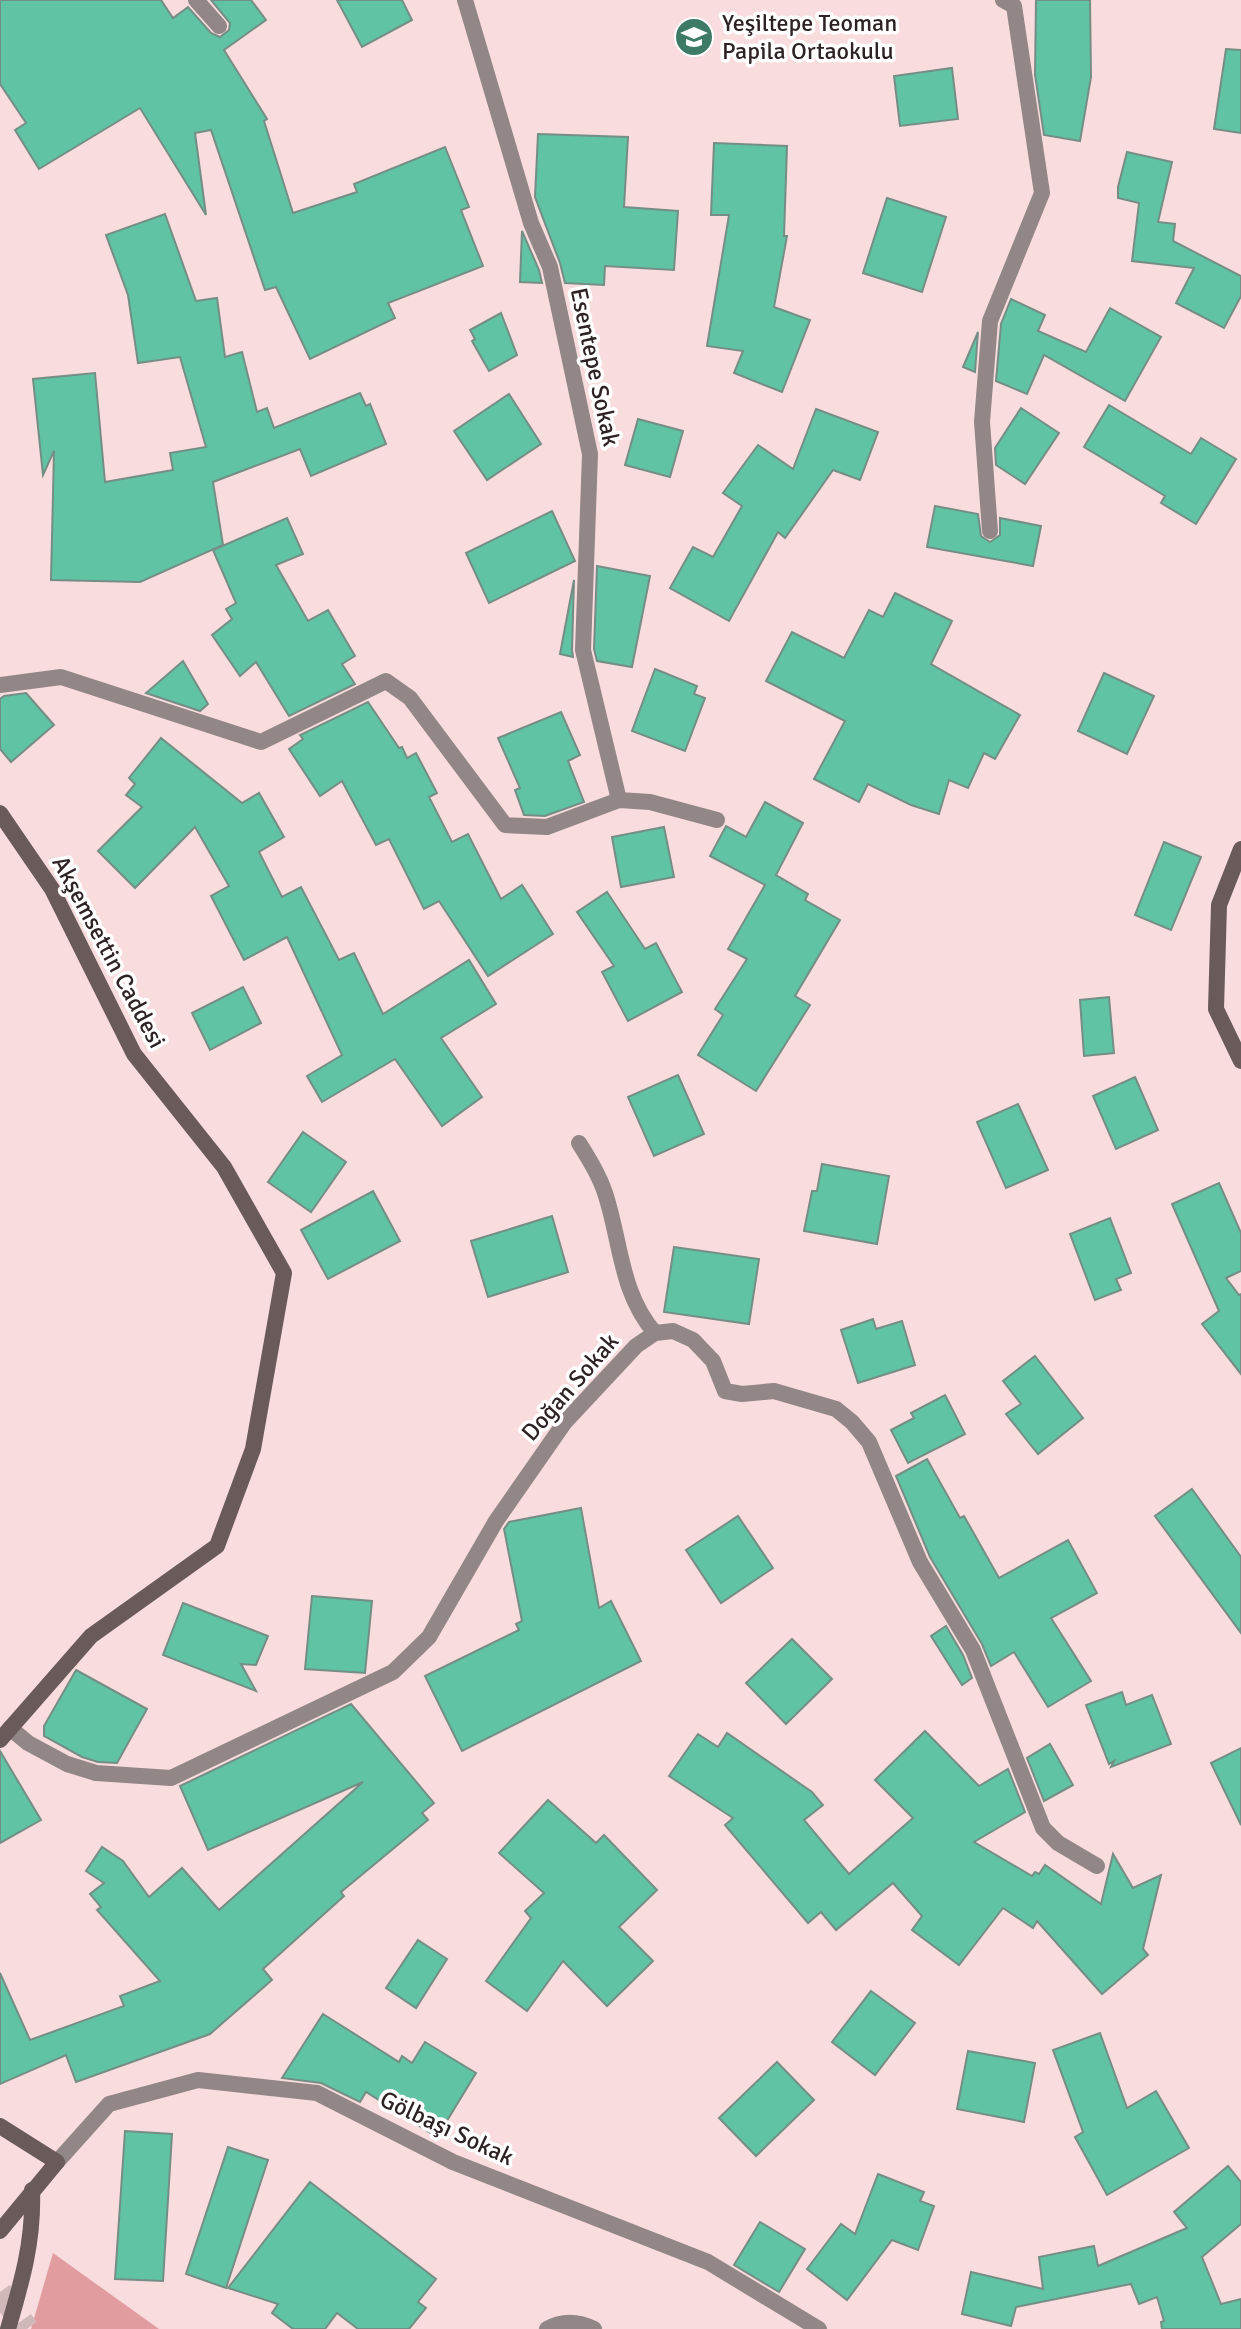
<svg xmlns="http://www.w3.org/2000/svg" width="1241" height="2329" font-family="Signika,sans-serif">
<style>
.green{fill:#e19ca0}
.building{fill:#5fc3a4;stroke:#758e85;stroke-width:2}
.lines{fill:none;stroke-linecap:round;stroke-linejoin:round}
.highway-tunnel{stroke:#d0b7b8;stroke-width:24;stroke-dasharray:24 12;stroke-linecap:butt}
.street{stroke:#928686;stroke-width:16}
.secondary{stroke:#6a5a5a;stroke-width:16}
.labels{text-anchor:middle;dominant-baseline:central;stroke-width:7;stroke-linejoin:round;paint-order:stroke}
.poi-label{font-size:24px;fill:#2e2324;stroke:#fff;text-anchor:start}
.street-label{font-size:24px;fill:#2e2324;stroke:#fff}
</style>
<rect width="100%" height="100%" fill="#f9dcdd"/>
<path class="green" d="M53 2253 159 2329H31Z"/>
<g class="building">
<path d="M0 0H161L173 18 188 7 211 33 220 37 229 30 230 23 211 0H251L266 20 224 50 267 119 264 121 293 213 357 192 354 184 445 147 469 207 461 210 483 266 388 303 395 318 310 359 276 287 265 290 211 130 195 133 206 215 140 108 39 169 15 130 26 123 0 84Z"/>
<path d="M337 0H402L412 20 362 47Z"/>
<path d="M1036 0H1090L1091 77 1080 141 1044 135 1035 75Z"/>
<path d="M1226 49 1241 50V133L1214 129Z"/>
<path d="M952 68 958 119 900 126 894 76Z"/>
<path d="M538 134 628 137 624 207 678 211 674 270 605 266 604 285 565 283 560 263 535 197Z"/>
<path d="M714 143 787 146 784 236H787L774 307 810 320 782 392 734 373 743 351 707 346 729 215H711Z"/>
<path d="M1127 152 1172 162 1158 222 1175 224 1173 241 1241 276V296L1224 328 1176 303 1194 268 1132 261 1139 203 1118 198V187Z"/>
<path d="M887 198 946 217 922 292 863 273Z"/>
<path d="M165 214 196 301 217 298 225 357 242 352 257 412 267 408 274 428 360 393 366 406 370 404 386 444 311 476 300 449 213 482 223 545 140 582 51 580 54 451 43 475 33 379 95 373 105 482 173 470 170 453 206 447 180 357 138 363 128 295 106 235Z"/>
<path d="M522 231 539 270 542 283 520 282Z"/>
<path d="M1011 299 1045 315 1038 331 1086 352 1110 308 1161 337 1125 401 1044 355 1027 394 996 381 1001 324Z"/>
<path d="M501 313 517 355 489 371 472 341 475 339 470 330Z"/>
<path d="M978 332 975 372 963 367Z"/>
<path d="M509 394 541 444 487 480 454 431Z"/>
<path d="M1109 405 1191 454 1201 438 1236 459 1196 524 1161 503 1165 496 1084 447Z"/>
<path d="M1021 408 1059 433 1025 484 996 465 995 448Z"/>
<path d="M816 409 878 432 860 480 833 470 785 538 778 532 729 621 670 588 693 547 713 557 742 506 723 493 758 445 793 469Z"/>
<path d="M638 419 683 431 670 477 625 465Z"/>
<path d="M935 506 978 514 981 536 990 542 1000 535V518L1041 526 1033 566 927 547Z"/>
<path d="M552 511 575 561 489 603 466 553Z"/>
<path d="M287 518 303 554 276 565 308 621 328 610 355 656 342 664 355 684 289 716 256 662 240 676 212 635 232 619 226 609 236 603 213 550Z"/>
<path d="M597 566 650 576 632 667 597 661 594 649Z"/>
<path d="M574 580 572 650 573 657 560 654Z"/>
<path d="M895 593 952 621 931 664 1020 715 995 759 984 753 968 788 949 780 939 814 911 805 868 784 859 802 814 779 845 721 766 681 792 632 844 658 869 610 883 617Z"/>
<path d="M183 661 208 704 200 711 146 693Z"/>
<path d="M655 669 697 686 694 694 705 698 685 751 632 731Z"/>
<path d="M1104 673 1154 696 1127 754 1078 731Z"/>
<path d="M26 693 54 725 11 762 0 749V699L4 696Z"/>
<path d="M368 702 399 748 402 747 407 758 416 753 437 793 429 797 452 842 468 834 501 899 522 885 553 934 488 976 439 901 424 909 389 839 376 845 342 781 320 796 289 749 303 739 300 735Z"/>
<path d="M561 712 580 755 568 761 584 802 545 816 524 815 515 790 520 788 498 738Z"/>
<path d="M161 738 242 803 259 793 284 837 259 852 282 897 301 887 339 960 354 953 383 1014 469 960 496 1004 441 1038 482 1097 442 1126 395 1059 322 1102 307 1076 342 1055 287 937 244 960 211 896 229 886 195 827 135 888 98 851 142 807 126 795 135 784 129 778Z"/>
<path d="M765 802 803 823 776 875 808 894 805 900 840 920 795 996 810 1005 756 1091 698 1055 723 1015 715 1009 747 959 728 949 765 885 710 856 726 826 746 837Z"/>
<path d="M664 827 674 877 621 887 612 837Z"/>
<path d="M1164 842 1201 857 1171 930 1135 915Z"/>
<path d="M607 892 645 949 656 943 682 992 628 1021 602 972 614 966 577 912Z"/>
<path d="M243 987 261 1023 210 1050 192 1013Z"/>
<path d="M1109 997 1114 1053 1084 1056 1080 1000Z"/>
<path d="M678 1075 704 1134 654 1156 628 1097Z"/>
<path d="M1135 1077 1158 1130 1116 1149 1093 1096Z"/>
<path d="M1018 1104 1048 1170 1006 1188 977 1122Z"/>
<path d="M303 1132 346 1162 311 1212 268 1182Z"/>
<path d="M822 1164 889 1176 877 1244 804 1231 812 1191H817Z"/>
<path d="M1219 1183 1241 1233V1271L1226 1278 1239 1295 1241 1294V1374L1202 1324 1219 1311 1172 1204Z"/>
<path d="M373 1191 400 1241 328 1279 301 1230Z"/>
<path d="M552 1216 568 1272 488 1297 471 1241Z"/>
<path d="M1110 1218 1131 1273 1116 1279 1121 1290 1095 1300 1070 1234Z"/>
<path d="M674 1247 759 1259 749 1324 664 1312Z"/>
<path d="M873 1319 876 1329 902 1321 915 1365 858 1383 841 1330Z"/>
<path d="M1035 1356 1083 1418 1038 1454 1006 1414 1021 1404 1003 1381Z"/>
<path d="M945 1395 965 1434 908 1463 891 1430 914 1418 911 1413Z"/>
<path d="M927 1459 960 1518 964 1516 999 1578 1068 1540 1097 1593 1051 1618 1091 1681 1048 1707 1014 1652 991 1666 982 1644 930 1557 896 1476Z"/>
<path d="M1192 1489 1241 1557V1633L1155 1516Z"/>
<path d="M581 1508 599 1608 611 1601 641 1661 462 1751 425 1676 519 1630 516 1624 522 1621 504 1529 509 1522Z"/>
<path d="M738 1516 773 1568 721 1603 686 1550Z"/>
<path d="M312 1596 372 1601 365 1673 305 1669Z"/>
<path d="M183 1603 268 1636 256 1665 241 1664 256 1691 163 1655Z"/>
<path d="M946 1626 963 1655 972 1678 962 1685 931 1636Z"/>
<path d="M792 1639 832 1679 786 1724 746 1683Z"/>
<path d="M76 1670 147 1709 117 1763 98 1762 82 1757 44 1736V1726Z"/>
<path d="M1122 1692 1126 1705 1152 1695 1171 1744 1111 1767 1114 1761 1109 1764 1086 1705Z"/>
<path d="M351 1704 434 1803 422 1813 428 1820 341 1892 344 1896 263 1969 272 1980 210 2034 76 2082 66 2055 0 2084V1973L30 2040 124 2006 120 1996 160 1981 97 1910 101 1907 90 1894 104 1883 86 1871 102 1847 123 1861 149 1897 182 1868 219 1910 363 1782 208 1850 180 1786Z"/>
<path d="M925 1731 979 1786 1008 1769 1025 1812 974 1842 1032 1876 1035 1872 1039 1874 1045 1865 1101 1904 1113 1854 1133 1888 1161 1875 1143 1949 1148 1955 1102 1994 1037 1921 1033 1928 1003 1908 959 1965 912 1930 922 1916 893 1883 836 1930 821 1912 808 1923 725 1825 733 1818 669 1776 698 1734 718 1747 727 1733 812 1792 823 1805 804 1820 849 1874 913 1818 875 1780Z"/>
<path d="M1050 1744 1073 1785 1044 1801 1027 1758Z"/>
<path d="M1241 1748V1825L1211 1763Z"/>
<path d="M0 1751 41 1820 0 1843Z"/>
<path d="M548 1800 596 1843 604 1835 657 1890 619 1927 653 1961 607 2006 563 1961 527 2011 486 1981 531 1918 525 1911 544 1893 499 1853Z"/>
<path d="M418 1940 447 1959 416 2008 386 1988Z"/>
<path d="M871 1991 915 2023 875 2075 832 2042Z"/>
<path d="M323 2014 399 2062 402 2056 412 2063 425 2042 476 2073 437 2137 366 2092 360 2102 321 2083 282 2078Z"/>
<path d="M1100 2033 1127 2108 1156 2091 1189 2148 1107 2195 1075 2137 1083 2132 1053 2050Z"/>
<path d="M968 2051 1035 2063 1024 2122 957 2109Z"/>
<path d="M777 2062 814 2100 756 2156 719 2118Z"/>
<path d="M125 2131 172 2134 163 2281 115 2279Z"/>
<path d="M228 2147 268 2160 226 2288 186 2274Z"/>
<path d="M1228 2166 1241 2182V2224L1202 2257 1221 2304 1241 2299V2329H1162L1161 2322 1164 2321 1157 2297 1139 2304 1131 2284 1016 2307 1011 2326 962 2314 971 2272 1043 2289 1039 2257 1094 2246 1098 2266 1187 2228 1174 2212Z"/>
<path d="M878 2174 924 2192 920 2201 934 2206 918 2250 892 2240 847 2300 807 2269 841 2224 855 2234Z"/>
<path d="M310 2182 436 2279 418 2302 426 2308 409 2329H358L337 2313 325 2329H293L272 2313 278 2304 228 2288Z"/>
<path d="M760 2222 805 2249 779 2292 734 2265Z"/>
</g>
<g class="lines">
<path class="highway-tunnel" d="M0 2292 27 2329"/>
<g class="street">
<path d="M196 0 219 26"/>
<path d="M465 0 531 223 550 267 590 454 583 650 619 800"/>
<path d="M990 531 982 422 990 321 1042 193 1014 6 1003 0"/>
<path d="M0 685 61 677 261 742 386 681 410 698 505 825 547 827 619 800 650 802 717 820"/>
<path d="M579 1143C589 1159 599 1175 605 1193 621 1241 620 1293 655 1333"/>
<path d="M10 1728 28 1743 67 1764 96 1773 171 1778 393 1672 429 1637 496 1521 565 1422 636 1346 655 1333 673 1331 693 1340 713 1361 725 1391 742 1394 774 1391 836 1409 852 1422 869 1442 920 1562 973 1650 1043 1828 1058 1843 1097 1866"/>
<path d="M57 2162 109 2104 198 2080 317 2093 453 2162 708 2262 819 2329"/>
<path d="M547 2329C563 2320 578 2321 594 2329"/>
</g>
<g class="secondary">
<path d="M0 813 52 889 134 1054 224 1167 284 1273 253 1449 217 1546 91 1636 0 1740"/>
<path d="M1241 849 1219 905 1216 1009 1241 1061"/>
<path d="M0 2126 57 2162 0 2231"/>
<path d="M8 2329C22 2281 34 2240 32 2190"/>
</g>
</g>
<defs>
<g id="school-disc" transform="scale(2)"><circle r="9.5" fill="#3d7b67" stroke="#fff"/><path d="M0-5L7-2L0 1L-7-2ZM-4 1L0 2.5L4 1V4Q0 6-4 4Z" fill="#fff"/></g>
</defs>
<g fill-rule="evenodd">
<use href="#school-disc" x="694" y="37"/>
</g>
<g class="labels">
<g class="poi-label">
<text x="722" y="23">Yeşiltepe Teoman<tspan x="722" dy="28">Papila Ortaokulu</tspan></text>
</g>
<g class="street-label">
<text transform="translate(595 367) rotate(78)">Esentepe Sokak</text>
<text transform="translate(109 952) rotate(62)">Akşemsettin Caddesi</text>
<text transform="translate(570 1387) rotate(-49)">Doğan Sokak</text>
<text transform="translate(447 2128) rotate(25)">Gölbaşı Sokak</text>
</g>
</g>
</svg>
